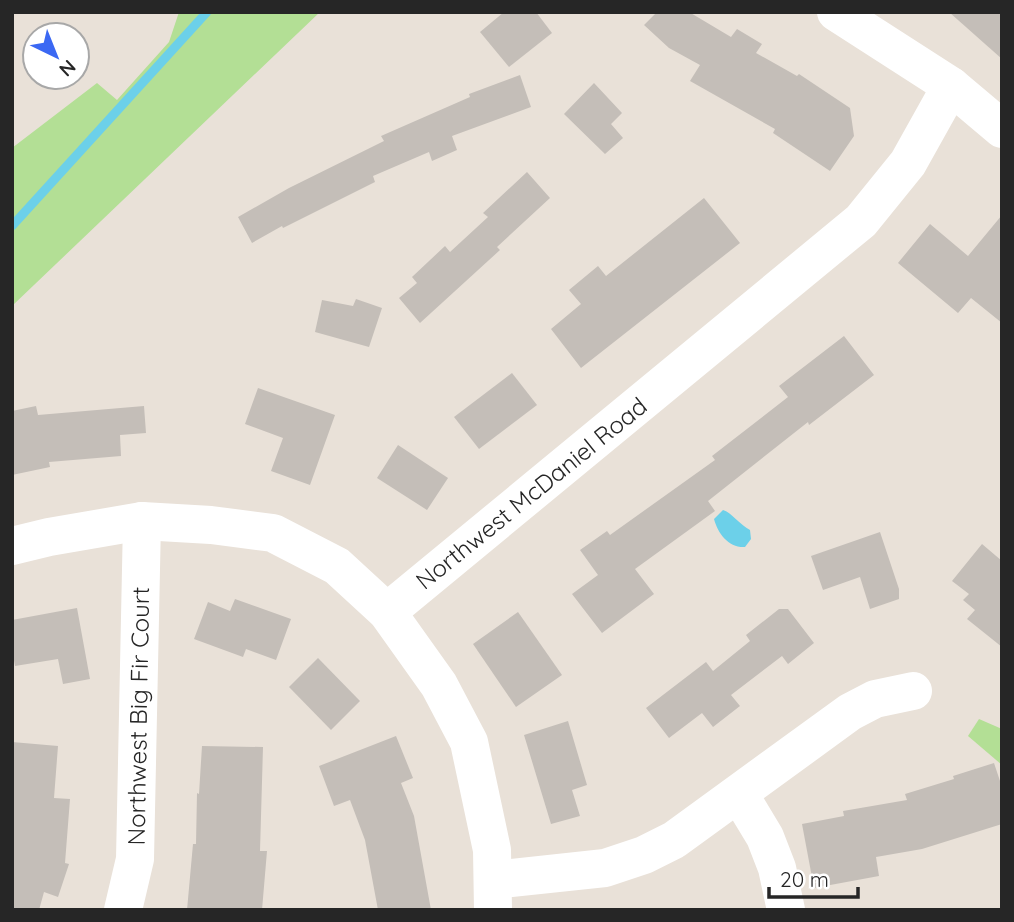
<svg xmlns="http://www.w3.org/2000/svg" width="1014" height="922" font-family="Quicksand,sans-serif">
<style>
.green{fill:#b3df95}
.water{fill:#6cd0e9}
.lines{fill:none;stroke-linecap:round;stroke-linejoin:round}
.stream{stroke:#6cd0e9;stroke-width:9}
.building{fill:#c4beb8}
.minor{stroke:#fff;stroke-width:38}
.labels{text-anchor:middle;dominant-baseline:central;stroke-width:5;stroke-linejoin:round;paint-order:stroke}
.street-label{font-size:24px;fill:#262626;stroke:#fff}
</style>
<rect width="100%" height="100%" fill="#e9e1d8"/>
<g class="green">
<path d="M179 12H320L12 306V148L97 83 117 100 169 42Z"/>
<path d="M979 719 1002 729V765L968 736Z"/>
</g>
<path class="water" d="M723 510C731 512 740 525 750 530L751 539 745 547C729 548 718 534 714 519Z"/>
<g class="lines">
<path class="stream" d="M12 226 207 12"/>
</g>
<g class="building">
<path d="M504 12H536L552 33 509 67 480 32Z"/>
<path d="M657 12H689L731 37 737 29 762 44 756 53 797 76 799 74 850 108 854 136 830 171 773 133 775 129 690 81 700 65 669 48 644 25Z"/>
<path d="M949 12H1002V59Z"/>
<path d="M520 75 531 107 452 136 457 150 432 161 429 152 373 176 375 182 283 228 282 226 252 243 238 217 289 188 384 141 381 136 470 97 469 94Z"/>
<path d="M594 83 622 113 611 124 623 138 605 154 564 114Z"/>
<path d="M527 172 550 198 497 247 500 250 420 323 399 298 417 283 412 277 445 246 450 252 488 217 483 213Z"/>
<path d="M704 198 740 243 581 368 551 329 581 304 569 290 598 266 606 276Z"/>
<path d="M1002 215V323L971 298 958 313 898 263 930 224 968 256Z"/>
<path d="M356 299 382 308 369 347 315 332 322 300 353 306Z"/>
<path d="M844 336 874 375 809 425 808 422 708 501 715 511 635 569 654 594 602 633 572 594 598 575 580 550 607 531 610 535 715 460 712 456 788 397 779 386Z"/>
<path d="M512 373 537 405 479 449 454 417Z"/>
<path d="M258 388 335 415 310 485 271 471 283 438 245 424Z"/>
<path d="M36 406 38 415 144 406 146 433 120 435 121 456 49 462 50 467 12 475V411Z"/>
<path d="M398 445 448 478 427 510 377 478Z"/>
<path d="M880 532 899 589V599L870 609 860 577 823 590 811 556Z"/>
<path d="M982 544 1002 561V647L967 619 975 610 963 600 969 594 952 581Z"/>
<path d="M235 599 291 619 276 660 246 649 243 657 194 639 208 602 230 611Z"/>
<path d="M77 608 90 679 63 684 58 659 15 666 12 650V620Z"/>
<path d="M779 609H788L814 643 788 664 782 656 731 695 740 706 713 727 702 713 669 738 646 708 706 662 713 671 750 641 746 635Z"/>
<path d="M518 612 562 675 516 707 473 644Z"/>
<path d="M318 658 360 701 331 730 289 687Z"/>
<path d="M568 721 587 785 572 790 580 816 551 824 524 735Z"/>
<path d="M396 736 413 778 401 783 414 816 431 910H378L365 840 350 800 334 806 319 766Z"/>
<path d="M12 742 58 746 54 798 70 799 65 863 69 864 58 897 44 892 39 910H12Z"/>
<path d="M202 746 263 747 260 851H267L262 910H187L193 844H196L197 793 199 794Z"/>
<path d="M994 763 1002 787V824L922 849 876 857 879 876 814 888 802 824 844 816 843 811 907 800 905 794 954 779 953 776Z"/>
</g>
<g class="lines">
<g class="minor">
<path d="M836 12 951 86 1002 129"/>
<path d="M12 546 49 537 142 521 211 525 273 533 337 566 387 612 439 685 469 742 492 850 493 910"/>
<path d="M387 612 861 221 908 163 951 86"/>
<path d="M739 794 765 837 777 868 786 910"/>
<path d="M493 880 605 868 644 855 674 840 850 712 875 699 913 691"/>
<path d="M123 910 135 859 142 521"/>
</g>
</g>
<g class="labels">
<g class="street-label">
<text transform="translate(531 493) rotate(-39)">Northwest McDaniel Road</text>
<text transform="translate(138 716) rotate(-89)">Northwest Big Fir Court</text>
</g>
</g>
<rect width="1014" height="922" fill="none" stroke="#262626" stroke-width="28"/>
<g transform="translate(56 56) rotate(137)"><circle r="33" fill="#ffffff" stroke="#a8a8a8" stroke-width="2"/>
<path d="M0-5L12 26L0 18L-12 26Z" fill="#3b68f3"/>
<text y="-10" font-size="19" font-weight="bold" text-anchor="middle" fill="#262626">N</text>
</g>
<path d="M769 887v10h89v-10" fill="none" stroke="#262626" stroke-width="3.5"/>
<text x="780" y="887" font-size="21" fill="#262626" stroke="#ffffff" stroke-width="5" paint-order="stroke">20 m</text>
</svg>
